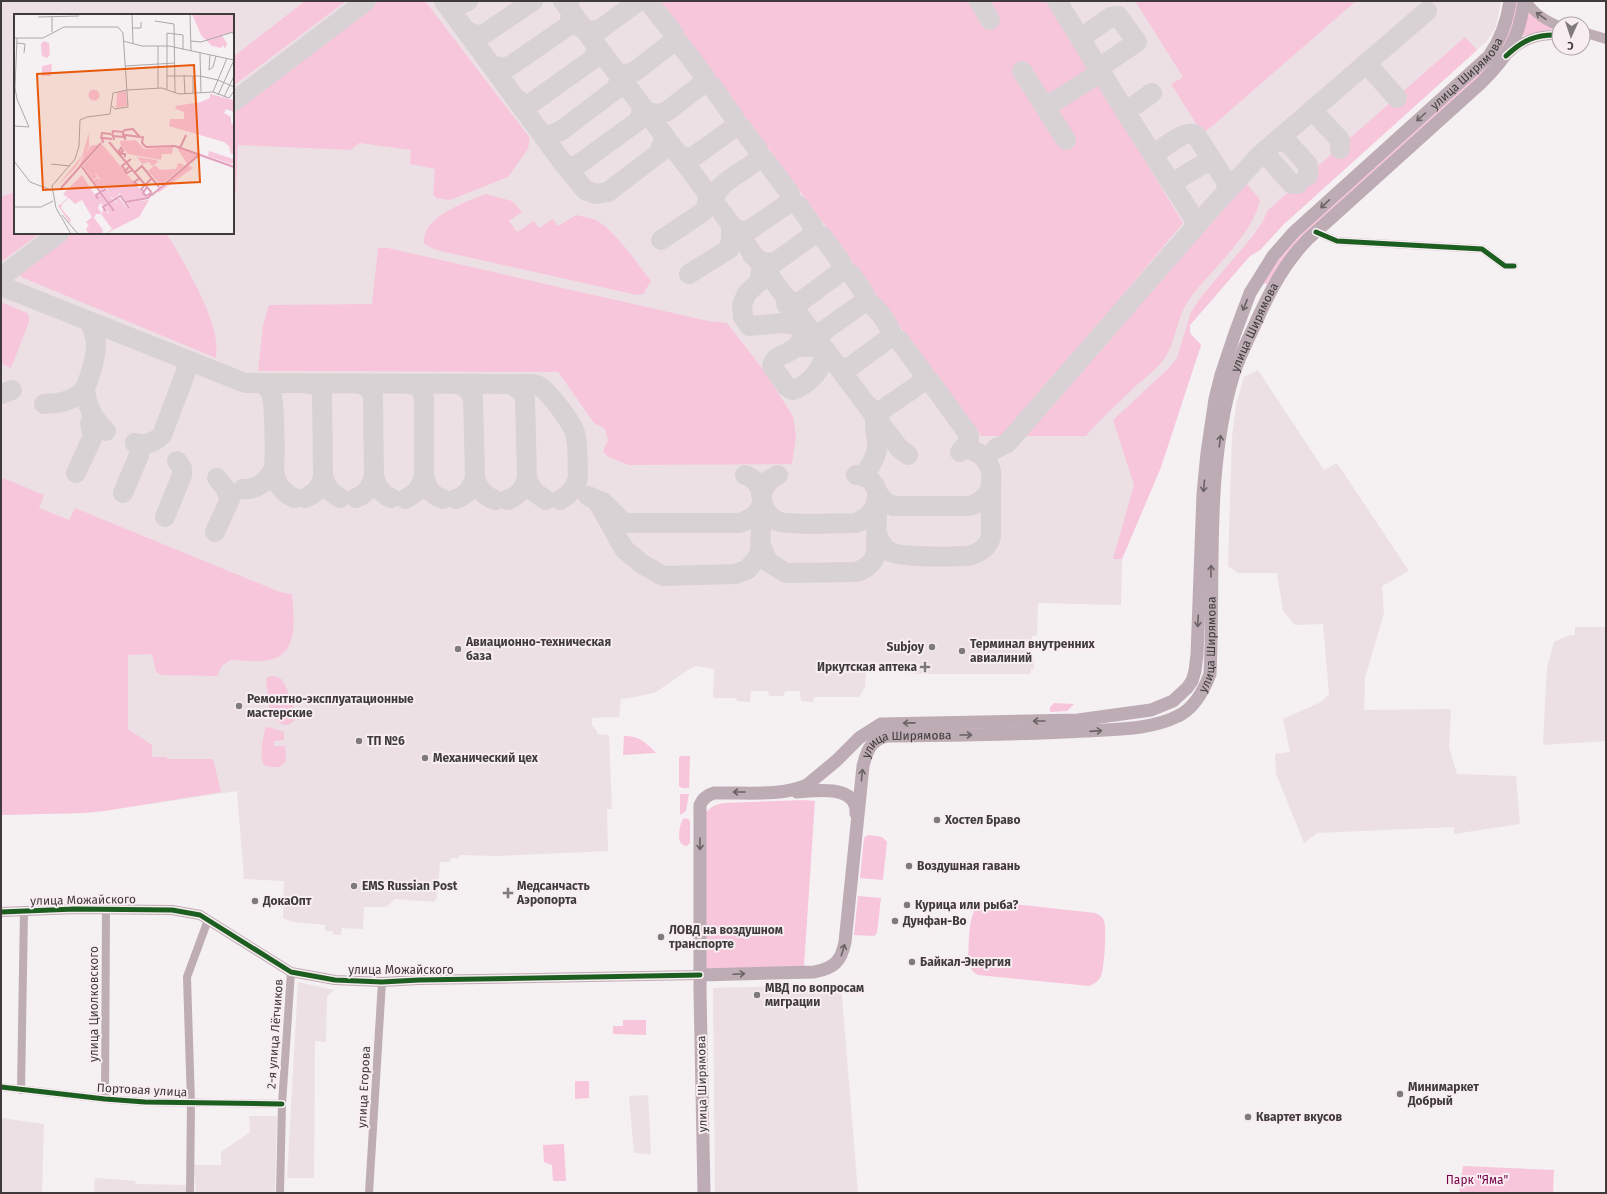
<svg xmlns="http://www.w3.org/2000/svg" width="1607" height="1194" font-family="'Fira Sans',sans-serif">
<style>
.built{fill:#ece0e4;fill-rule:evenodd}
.green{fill:#f8c6db}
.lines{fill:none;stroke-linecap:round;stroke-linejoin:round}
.taxiway{stroke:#d9d2d4;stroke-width:20}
.minor{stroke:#beadb3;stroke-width:8}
.tertiary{stroke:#beadb3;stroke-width:10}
.primary{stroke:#beacb4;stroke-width:13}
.cycleway-casing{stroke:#f8edf1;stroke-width:8}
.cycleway{stroke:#1b5e20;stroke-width:5}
.oneway{stroke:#6b6366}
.poi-dot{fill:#7f7a7c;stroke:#f8edf1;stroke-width:1.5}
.labels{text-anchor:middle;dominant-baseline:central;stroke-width:4;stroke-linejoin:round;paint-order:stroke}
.street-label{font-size:12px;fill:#3f3b3c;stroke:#f8edf1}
.poi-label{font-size:12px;font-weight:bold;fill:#3f3b3c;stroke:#f8edf1;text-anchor:start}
.park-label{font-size:12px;fill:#740246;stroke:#f8edf1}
.inset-river{fill:none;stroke:#e1a0bc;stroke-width:2}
.inset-road{fill:none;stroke:#aca8a9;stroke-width:1}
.view{fill:#e8590c;fill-opacity:0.15;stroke:#e8590c;stroke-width:2}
.inset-edge{fill:none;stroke:#3f3b3c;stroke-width:2}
</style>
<rect width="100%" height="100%" fill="#f5f0f2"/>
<g class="built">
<path d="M1 1H1501L1496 27 1487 41 1283 225 1260 250 1250 256 1190 325V333L1201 345 1161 467 1122 559 1121 605 1038 603 1037 636H1032L1031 656 1034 657V669H1031V674H921L906 673 901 669 866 668 865 687 859 697H814L813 702 801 701 800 691H785L784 696H769L768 691H751L750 702 737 701 736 698H713L714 669 696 666 688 670 656 692 636 697 621 699 619 717 592 718V725L597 731V734L609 735 612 809H607L608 851 496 856 459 855V858H452L449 862H440L437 898 434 902 395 899 387 907H364L363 929 342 928 341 935H333V931H325V925L293 922 283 918 284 881 244 879 237 791 104 811 83 813 1 815ZM15 15H233V233H15Z"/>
<path d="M1258 370 1324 470 1337 463 1409 571 1382 586 1384 613 1365 678 1364 710 1451 709 1449 748 1457 774 1516 776 1520 824 1454 834V827L1317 833 1304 843 1276 774 1275 754 1290 752 1283 719 1321 702 1329 694 1323 624 1295 625 1283 611 1277 573H1238L1228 566 1232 437 1236 405 1244 377Z"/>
<path d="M1575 627H1606V741L1543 745 1547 667 1554 642 1567 636 1575 635Z"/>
<path d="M298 982 334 990 327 997 326 1042 315 1041 314 1178H287Z"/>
<path d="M841 985 858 1193H715L713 988Z"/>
<path d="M648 1095 651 1154 634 1153 629 1096Z"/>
<path d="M249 1116H277L275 1193H196L194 1165H221V1152L250 1132Z"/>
<path d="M1 1118 44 1124 42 1193H1Z"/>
<path d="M95 1178 135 1181 136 1184 187 1185V1193H94Z"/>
</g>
<g class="green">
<path d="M305 1H346L233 86V57Z"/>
<path d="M379 1H425L530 138 528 149 508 177 450 200 436 198 433 194 435 169 410 164 411 150 359 143 351 150 238 145 236 192 233 194V111Z"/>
<path d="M659 1H969L987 29 999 21 986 1H1047L1091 71 1049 101 1024 61 1013 69 1064 149 1075 142 1054 107 1095 79 1183 223 1005 436H981Z"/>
<path d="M1135 1H1356L1210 128 1205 132 1201 131 1171 84 1183 77Z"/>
<path d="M1515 1H1519L1510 39 1494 64 1281 263 1267 284 1262 283 1294 237 1481 71Z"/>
<path d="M1527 12H1529L1554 29 1522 36Z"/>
<path d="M1465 37 1477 50 1283 225 1260 250 1250 256 1190 325V333L1201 345 1161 467 1122 559H1113L1134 485 1113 420 1169 368 1177 358 1191 312 1201 297 1252 237 1263 221 1268 210Z"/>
<path d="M1241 185H1248L1260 200C1252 237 1210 270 1188 301 1176 319 1176 344 1162 362 1155 370 1146 377 1138 384 1120 401 1102 417 1086 436H1026Z"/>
<path d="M15 192V233H40L1 262V197Z"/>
<path d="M486 194 512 201 522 212 509 221 517 232 534 221 539 228 553 219 558 226 576 215C584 217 595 218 602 224 619 237 637 263 651 281L643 294 637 295 436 250 424 244C424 240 424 235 426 231 435 213 467 201 486 194Z"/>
<path d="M71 233H166C182 258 214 313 216 342 217 347 216 353 216 358L21 277 20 272Z"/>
<path d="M378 248H388L708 321 727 323 762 368 793 416 796 436 792 464 628 465 607 456 603 451 608 440 605 429 594 423 558 372 258 371 263 325 269 305 372 304Z"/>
<path d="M1 302 27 313 29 317V322L11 368 1 363Z"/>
<path d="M3 478 44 495 39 508 69 520 75 508 280 592 292 594C294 622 300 659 262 661 252 662 241 660 230 660L222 666 217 676 161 675 156 672 152 654 128 655V729L152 745V757H167V759H213L221 792 104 811 83 813 1 815V484Z"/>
<path d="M269 676C273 676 277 676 281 679 285 682 296 711 296 716 295 721 292 723 288 725L281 724 270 714 266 679Z"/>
<path d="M1054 703 1074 704 1067 711 1050 712V707Z"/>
<path d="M269 727 284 732V740L274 741V746H285L286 761 279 767C275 767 269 767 266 766 257 763 264 736 265 728Z"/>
<path d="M624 736C640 736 645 742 656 753L623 755Z"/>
<path d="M680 756H690L689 788H682L679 786V759Z"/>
<path d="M680 794H689L686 811 680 815Z"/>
<path d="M803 800 815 801 804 966 705 969 704 815C710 807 714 805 724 803Z"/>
<path d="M684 818 689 819 690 822V843L687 846C684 845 682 845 681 843 677 838 680 822 684 818Z"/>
<path d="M868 835 882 837 887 842 883 880 860 878 864 838Z"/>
<path d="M858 896 881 898 877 933 874 936 854 935Z"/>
<path d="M986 901 1095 913C1099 915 1103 917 1104 921 1107 927 1104 971 1101 976 1099 981 1094 984 1089 986L978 975C971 971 969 966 968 958 970 940 966 907 986 901Z"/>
<path d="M623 1020H646V1035L613 1034V1026H623Z"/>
<path d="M575 1081H589V1098L575 1099Z"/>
<path d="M564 1144 566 1181H553L552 1165 544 1162 543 1145Z"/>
<path d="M1463 1166 1554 1170 1553 1193H1459Z"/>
</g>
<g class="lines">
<g class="taxiway">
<path d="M444 1 563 163 585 190 596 194 608 192 659 153 665 137"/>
<path d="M445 1 459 5 468 1"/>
<path d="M563 1 899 448 908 455"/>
<path d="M979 1 990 20"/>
<path d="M1057 1 1128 116 1193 217 1195 221 1194 228"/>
<path d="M576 25 588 31 599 30 639 1"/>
<path d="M465 30 476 35 484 34 533 1"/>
<path d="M1077 33 1082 36 1085 35 1111 17 1118 16 1137 42 1103 65H1098L1094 62"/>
<path d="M1366 63 1397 98"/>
<path d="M491 65 502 68 510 66 568 26 571 17 569 3"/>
<path d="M1022 71 1066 140"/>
<path d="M617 73 626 74 634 72 673 42 674 34 648 1"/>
<path d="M703 85 712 86 735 119 736 123 735 127"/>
<path d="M514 97 523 103 530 104 593 59 596 52V45"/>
<path d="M233 102 366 1"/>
<path d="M1046 107 1101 72"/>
<path d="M1312 110 1340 140V149"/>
<path d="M646 111 655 114 666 112 705 82V77L680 44H671"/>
<path d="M1128 116 1129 109 1152 93"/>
<path d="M541 133 550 136 562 130 616 89 619 82V75"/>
<path d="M1276 141 1287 142 1308 165V176"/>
<path d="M1150 149 1157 152C1166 146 1186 129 1196 135L1227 183 1226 191"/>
<path d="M677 153 685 157H693L735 127 742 128 758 150 759 158C749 171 704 186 717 207"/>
<path d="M1259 156 1269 158 1290 182 1292 184H1298"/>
<path d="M563 163 571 167 579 164 638 121 641 115 642 106"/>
<path d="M1170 180 1175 181 1205 163 1215 164"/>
<path d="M661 240 703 212 707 205 708 195"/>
<path d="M752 255 762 262 774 263 813 235V226L798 205 790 202"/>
<path d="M762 266 759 282 747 293 742 305 743 317 749 326 783 323 809 328C805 335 802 342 796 347 789 354 774 355 772 366L787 387 792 390C810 385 825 367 824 349L813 347H796"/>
<path d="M689 274 729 249 731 239V225C737 231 743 232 751 229L790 202 791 199 789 192 765 160H757"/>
<path d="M1 277 59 233"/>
<path d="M1 286 245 383 511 384C519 384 529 383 537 385 547 388 572 423 575 433 579 445 577 465 578 477 575 489 570 494 560 500"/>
<path d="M786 304V298L792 302H800L839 273 842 268 841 262 822 236 813 235"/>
<path d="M810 330 817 333 822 332 867 300C866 295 853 275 848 272 845 270 842 271 839 273"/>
<path d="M836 364 842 368 850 367 892 336C892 328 874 302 865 301"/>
<path d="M924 381H930L969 435V441L960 452"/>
<path d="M308 384C316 384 320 387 322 394L323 477C327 488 331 493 340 498"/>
<path d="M410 384C419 385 423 391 424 400V476C427 488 431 495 443 499"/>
<path d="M458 384 467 388 473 398 475 478C478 489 485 496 495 500"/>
<path d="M511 384 522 392 525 399 527 478 533 491 546 500"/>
<path d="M85 388C86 405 94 420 106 431"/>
<path d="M1 394 12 390"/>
<path d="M44 404C56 404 72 401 82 392 88 387 96 355 96 346 96 337 93 329 90 322"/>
<path d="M867 405 874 410H882L924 381V374L899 340 891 338"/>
<path d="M135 443C145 446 154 443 162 435L187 369 186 363 184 360"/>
<path d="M995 449 1007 443 1016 433 1209 211 1259 156 1427 11"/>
<path d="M274 465C274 481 280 491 294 498"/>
<path d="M867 471C872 463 878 454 877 444 877 434 873 424 876 415"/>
<path d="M76 473 93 436 90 423"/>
<path d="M745 475C761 480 768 501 756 514 751 519 745 521 739 523H624L603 502 588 496 595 499 600 506 624 549 642 564 663 576 736 574 748 569 758 557 760 551 762 502"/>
<path d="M374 476C377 487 381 494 391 498"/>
<path d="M243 489C258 490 268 481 274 468 275 456 275 403 271 393 269 388 266 385 260 383"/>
<path d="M877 492 885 502 894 506H969C999 500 998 458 973 451"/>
<path d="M123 493 139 455 140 450 135 443"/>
<path d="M761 494 769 480 778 475"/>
<path d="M305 498C315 494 321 487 323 477"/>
<path d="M356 498 362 495 369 489 374 476 373 396C371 389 367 385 360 384"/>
<path d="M405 499C416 494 421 488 424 476"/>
<path d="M456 499C467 495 471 489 475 478"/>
<path d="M507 500C518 496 524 490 527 478"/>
<path d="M762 502C765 511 769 517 777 521 790 526 840 523 856 523 883 513 885 477 856 475"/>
<path d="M165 517 182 475V468L177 461"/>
<path d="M215 532 230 499 225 488 217 478"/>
<path d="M877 534C879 540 882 546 887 550 899 559 951 556 968 556 979 553 987 549 991 537V488"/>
<path d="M761 546 768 562 786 573 856 572C866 569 873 563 876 554L877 505"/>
</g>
<g class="minor">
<path d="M1316 232 1337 241 1482 249 1505 266H1514"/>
<path d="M1 1087 105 1099 145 1102 282 1104"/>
<path d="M21 1090 24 911"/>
<path d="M105 1099 106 909"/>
<path d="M190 1193 191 1103 187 977 208 920"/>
<path d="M280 1193 282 1104 291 972"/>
<path d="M369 1193 382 982"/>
</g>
<g class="tertiary">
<path d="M1527 1C1533 13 1547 21 1559 26"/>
<path d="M1583 32 1606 39"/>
<path d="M1509 53C1524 39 1539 34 1559 35"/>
<path d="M1 912 75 909 172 910 200 915 291 972 335 980 382 982 419 980 700 975"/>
</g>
<g class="primary">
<path d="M797 792C812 791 848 785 855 805 856 807 856 811 856 814"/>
<path id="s1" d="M700 975 814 972C834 968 841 962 845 942L863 766C867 750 871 740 887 736 953 735 1019 735 1085 731 1116 729 1150 730 1178 716 1195 708 1204 690 1210 674 1215 574 1204 470 1234 373 1240 355 1249 338 1257 320 1270 291 1285 262 1308 239L1481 83C1508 56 1519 39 1524 1"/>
<path id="s2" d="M704 1193 700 991V805C703 798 707 795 714 793 743 792 780 797 807 785L836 761 859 738 881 724 1078 720 1151 710 1173 701 1187 688 1192 681 1195 671 1197 655 1203 494 1207 453 1215 399 1221 375 1235 333 1250 293 1273 256 1294 232 1489 56C1501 39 1507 22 1510 1"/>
</g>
<g class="cycleway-casing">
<g id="cycleway">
<path d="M1506 56C1523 40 1536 34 1559 35"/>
<path d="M1316 232 1337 241 1482 249 1505 266H1514"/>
<path d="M1 912 75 909 172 910 200 915 291 972 335 980 382 982 419 980 700 975"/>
<path d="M1 1087 105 1099 145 1102 282 1104"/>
</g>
</g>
<use href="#cycleway" class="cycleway"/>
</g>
<defs><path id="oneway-shaft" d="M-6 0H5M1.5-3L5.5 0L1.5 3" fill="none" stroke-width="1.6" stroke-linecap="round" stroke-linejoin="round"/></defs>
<g class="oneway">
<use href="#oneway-shaft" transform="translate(1541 16) rotate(-145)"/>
<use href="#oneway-shaft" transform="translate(1421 117) rotate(138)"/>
<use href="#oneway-shaft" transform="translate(1325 204) rotate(137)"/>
<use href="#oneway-shaft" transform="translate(1245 305) rotate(112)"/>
<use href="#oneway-shaft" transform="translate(1220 441) rotate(-82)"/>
<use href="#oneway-shaft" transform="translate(1204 486) rotate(95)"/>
<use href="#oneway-shaft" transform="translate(1211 571) rotate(-89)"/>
<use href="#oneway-shaft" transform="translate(1198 621) rotate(93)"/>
<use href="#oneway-shaft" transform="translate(1039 721) rotate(-180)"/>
<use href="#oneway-shaft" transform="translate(909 723) rotate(179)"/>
<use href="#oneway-shaft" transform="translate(1096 731) rotate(-4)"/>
<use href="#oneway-shaft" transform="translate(966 735)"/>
<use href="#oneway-shaft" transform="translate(862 775) rotate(-84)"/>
<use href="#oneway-shaft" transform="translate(739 792) rotate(180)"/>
<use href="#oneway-shaft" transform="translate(700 844) rotate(89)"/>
<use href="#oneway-shaft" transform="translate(843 950) rotate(-73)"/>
<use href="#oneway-shaft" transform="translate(739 974) rotate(-3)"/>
</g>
<g class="poi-dot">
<circle cx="932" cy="647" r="4"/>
<circle cx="458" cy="649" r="4"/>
<circle cx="962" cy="651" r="4"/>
<path d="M923 661h4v4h4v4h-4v4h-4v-4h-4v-4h4z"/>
<circle cx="239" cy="706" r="4"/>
<circle cx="359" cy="741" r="4"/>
<circle cx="425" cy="758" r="4"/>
<circle cx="937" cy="820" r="4"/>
<circle cx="909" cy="866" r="4"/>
<circle cx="354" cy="886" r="4"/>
<path d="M506 887h4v4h4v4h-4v4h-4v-4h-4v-4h4z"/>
<circle cx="255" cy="901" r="4"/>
<circle cx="907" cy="905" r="4"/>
<circle cx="895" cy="921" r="4"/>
<circle cx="661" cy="937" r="4"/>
<circle cx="912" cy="962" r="4"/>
<circle cx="757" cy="995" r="4"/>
<circle cx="1400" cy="1094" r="4"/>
<circle cx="1248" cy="1117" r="4"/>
</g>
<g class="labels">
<g class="street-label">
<text stroke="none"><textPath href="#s2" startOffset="1625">улица Ширямова</textPath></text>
<text stroke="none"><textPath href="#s1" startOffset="1079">улица Ширямова</textPath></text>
<text stroke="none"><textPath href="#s1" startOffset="755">улица Ширямова</textPath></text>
<text stroke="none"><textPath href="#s1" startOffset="395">улица Ширямова</textPath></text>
<text transform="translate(83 900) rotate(-1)">улица Можайского</text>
<text x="401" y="970">улица Можайского</text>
<text transform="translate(94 1004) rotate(-90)">улица Циолковского</text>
<text transform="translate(275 1034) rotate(-86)">2-я улица Лётчиков</text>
<text transform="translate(702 1084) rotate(-91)">улица Ширямова</text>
<text transform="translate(364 1087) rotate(-87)">улица Егорова</text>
<text transform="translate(142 1090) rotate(3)">Портовая улица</text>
</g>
<g class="poi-label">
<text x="466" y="642">Авиационно-техническая<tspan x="466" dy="14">база</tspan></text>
<text x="970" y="644">Терминал внутренних<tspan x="970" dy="14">авиалиний</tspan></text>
<text x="924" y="647" text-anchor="end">Subjoy</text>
<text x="917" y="667" text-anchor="end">Иркутская аптека</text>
<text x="247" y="699">Ремонтно-эксплуатационные<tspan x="247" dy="14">мастерские</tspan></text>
<text x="367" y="741">ТП №6</text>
<text x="433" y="758">Механический цех</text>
<text x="945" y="820">Хостел Браво</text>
<text x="917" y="866">Воздушная гавань</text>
<text x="362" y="886">EMS Russian Рost</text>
<text x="517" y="886">Медсанчасть<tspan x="517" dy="14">Аэропорта</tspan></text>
<text x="263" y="901">ДокаОпт</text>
<text x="915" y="905">Курица или рыба?</text>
<text x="903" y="921">Дунфан-Во</text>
<text x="669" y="930">ЛОВД на воздушном<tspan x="669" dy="14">транспорте</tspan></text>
<text x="920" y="962">Байкал-Энергия</text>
<text x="765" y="988">МВД по вопросам<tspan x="765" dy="14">миграции</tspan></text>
<text x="1408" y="1087">Минимаркет<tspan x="1408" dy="14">Добрый</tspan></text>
<text x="1256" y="1117">Квартет вкусов</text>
</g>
<g class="park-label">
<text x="1477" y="1180">Парк "Яма"</text>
</g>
</g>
<g transform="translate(14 14)">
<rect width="220" height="220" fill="#f5f0f2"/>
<path d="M178 0H220V24L218 19 208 21 213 30 211 35 209 31 207 34 198 32 187 21ZM30 27 35 29 36 41 33 44 28 42 27 30ZM38 50 37 62H28V52ZM74.5 81a5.5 5.5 0 1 1 11 0a5.5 5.5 0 1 1-11 0ZM112 77 113 92 102 94 103 78ZM196 80 220 86V98L212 95 210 99 217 103V109L220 111V140H217L215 132 210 128 155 112 156 105H170V98L162 95 161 92 187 88 196 84ZM75 119V133L61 154 43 172 68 142ZM122 126 130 135 159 133 158 140H148L147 146 114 140 107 132 106 127ZM88 130 132 183 112 187 106 179 100 185 96 182 99 186 95 189 88 178 92 175 95 178 90 170 91 175 87 177 79 167 83 164 87 166 81 159 83 163 79 166 69 152ZM78 131H84L63 156 71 139ZM163 134 183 141V142L173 150ZM195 137 219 145 220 148 217 150 194 142ZM123 143 142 146 144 148 138 152 135 148 128 150ZM164 149 171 151 147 171 134 157 141 151 146 156 162 155ZM174 151 179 154 144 179V177ZM68 161 84 186 83 182 87 179 92 186 90 190 92 187 94 189 90 192 86 189 84 194 88 200 89 194 96 201 91 193 95 190 101 198 96 190 100 187 104 190 101 186 105 184 114 195 116 193 113 188 135 186 125 203 91 220 98 215 87 200H82L80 204 89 216 88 220H74L72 214 75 212 72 208 78 203 68 186 61 190 55 184 48 190 47 194 57 206 56 209 44 192 54 184 49 180Z" fill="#f8c6db"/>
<path class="inset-river" d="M98 122 99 117 109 118M129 122 128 129 132 133 161 132 220 153M87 125 88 119 97 120M100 126 99 122 109 123V118L111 116 119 115 126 123 111 121V126M95 128 138 179M89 129 88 124 98 125M166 134 172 121M107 138H104L107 134 109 137 106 140H111V143M68 153 100 197M115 153 111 157 113 159 118 156M111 156 108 152 117 145M121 158 128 152 145 173M124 171 120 168 126 164M133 173 129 179 132 182 137 179M47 174 87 129M130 178 127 175 138 164M106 181 115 194M138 181 185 141M84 185 82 181 92 175M111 188 134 184 138 180M92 197 89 193 106 182"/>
<path class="inset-road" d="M118 0 119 29M176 0 177 37M24 3 65 2M38 3V18M141 7 160 10 161 79M118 14H127V8M0 24H29L50 13H104L109 19 114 93 101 95 98 92M109 27 128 32H155L220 46M177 27 187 28 219 18M3 29 11 30 10 39M186 39 187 79M196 41 195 56 199 53 202 42M111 52 161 49M170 61 171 80M153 62H186L204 66 220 73M179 62V79M144 74V32M153 75V19L169 21V36M113 76 148 74 165 80 199 78 215 84 220 77M199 78 213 44M204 81 220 46M210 83 220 62M0 112 15 113 3 85 1 74 3 24M0 147 16 168 37 176M37 150 56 152M0 193H27L39 187M48 201 64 220M57 220 42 194 38 172 61 145 65 132 66 106 73 103 96 100 99 79 113 76"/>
<path class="view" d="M180 51 186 168 29 176 23 60Z"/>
<rect width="220" height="220" class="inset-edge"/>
</g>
<rect width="1607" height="1194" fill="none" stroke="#3f3b3c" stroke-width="4"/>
<g transform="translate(1571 36) rotate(183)"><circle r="19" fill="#f8edf1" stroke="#aea6a9"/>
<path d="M0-3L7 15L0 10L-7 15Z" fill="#7f7a7c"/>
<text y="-6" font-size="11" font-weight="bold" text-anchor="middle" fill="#3f3b3c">С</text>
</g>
</svg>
